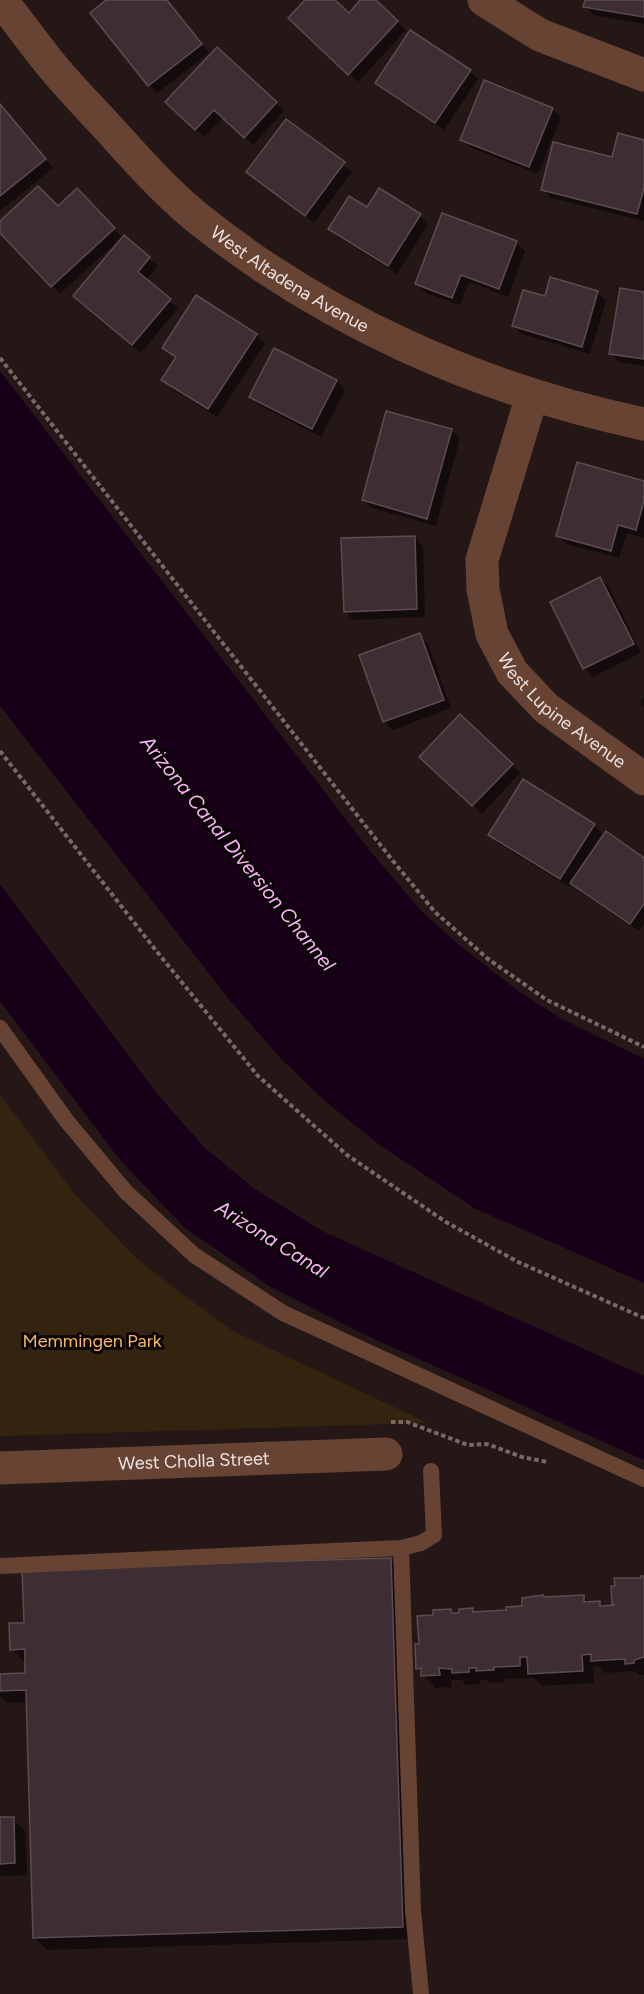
<svg xmlns="http://www.w3.org/2000/svg" width="644" height="1994" font-family="Figtree,sans-serif">
<style>
.green{fill:#34230e}
.water{fill:#170018}
.shadow{fill:#0007}
.building{fill:#3e2e34;stroke:#5d4b52;stroke-width:1.5}
.lines{fill:none;stroke-linecap:round;stroke-linejoin:round}
.path{stroke:#776969;stroke-width:4;stroke-dasharray:4.5 3;stroke-linecap:butt}
.service{stroke:#674333;stroke-width:16}
.minor{stroke:#674333;stroke-width:33}
.tertiary{stroke:#674333;stroke-width:33}
.labels{text-anchor:middle;dominant-baseline:central;stroke-width:6;stroke-linejoin:round;paint-order:stroke}
.street-label{font-size:18px;fill:#ece0e0;stroke:#0a0505}
.park-label{font-size:18px;fill:#fab866;stroke:#0a0505}
.water-label{font-size:20px;font-style:italic;fill:#fcb3fb;stroke:#0a0505}
</style>
<rect width="100%" height="100%" fill="#261717"/>
<path class="green" d="M0 1095 75 1194 136 1258 182 1294 233 1331 428 1423 0 1436Z"/>
<g class="water">
<path d="M0 371 371 852 423 913 464 949 517 990 560 1018 644 1059V1283L474 1208 381 1146 326 1102 280 1058 228 998 0 706Z"/>
<path d="M0 884 158 1095 203 1146 252 1187 322 1231 644 1376V1460L361 1333 271 1287 185 1228 120 1160 0 1001Z"/>
</g>
<g class="shadow">
<path d="M109 0H167L209 53 157 93 149 85Z"/>
<path d="M307 0H333L349 15 362 0H373L406 30 358 82 298 26Z"/>
<path d="M586 0H644V24L593 15 585 6Z"/>
<path d="M470 71 478 79 444 130 385 91 377 83Z"/>
<path d="M167 102 276 103 284 111 253 145 223 118 204 137Z"/>
<path d="M0 104 53 168 0 211Z"/>
<path d="M552 109 561 117 538 174 471 148 462 140Z"/>
<path d="M287 121 352 172 314 223 248 172Z"/>
<path d="M644 141V221L551 198 543 189 613 159Z"/>
<path d="M85 198 123 239 158 266 146 281 178 308 141 353 75 296 121 241 119 240 60 294 0 230V223L58 208Z"/>
<path d="M367 210 420 215 428 224 397 274 338 237 330 229Z"/>
<path d="M516 242 525 251 508 297 469 282 460 305 426 293 417 284Z"/>
<path d="M597 292 606 301 590 354 522 334 513 326 546 298Z"/>
<path d="M644 293V366L619 362 611 353Z"/>
<path d="M256 335 265 343 217 417 171 388 163 379 176 359 164 348Z"/>
<path d="M275 350 337 381 345 390 321 437 259 405 250 397Z"/>
<path d="M451 430 460 438 436 526 372 508 363 500Z"/>
<path d="M644 482V538L627 533 619 558 566 544 558 536Z"/>
<path d="M414 537 423 546 425 617 353 620 345 611Z"/>
<path d="M600 579 609 587 641 653 593 677 584 668Z"/>
<path d="M419 635 428 644 451 708 393 730 384 721Z"/>
<path d="M644 696V707L640 703Z"/>
<path d="M430 765H512L520 773 482 814Z"/>
<path d="M594 825 602 833 594 847 644 860V924L639 931 580 891 571 882 569 887 498 843 490 834Z"/>
<path d="M390 1559 403 1572 414 1939 47 1950 35 1938 28 1702 8 1703 0 1696V1675H27L26 1661 24 1662 12 1649 25 1624Z"/>
<path d="M644 1577V1675H639L635 1671 605 1673 598 1666H593L594 1683 542 1686 534 1678 505 1679V1682L490 1683 487 1680H480V1684L466 1685 462 1680H451L452 1687 435 1688 417 1668 421 1646 434 1616 450 1611 454 1615 472 1610 476 1613 508 1612 545 1598 583 1596 590 1603H599L603 1607 616 1606Z"/>
<path d="M0 1819H13L25 1831 27 1875 0 1876Z"/>
</g>
<g class="building">
<path d="M106 0H167L202 44 148 86 90 13Z"/>
<path d="M305 0H335L349 13 360 0H376L398 21 348 75 288 18Z"/>
<path d="M585 0H644V17L583 7Z"/>
<path d="M410 30 471 70 435 123 375 83Z"/>
<path d="M217 47 277 102 244 138 214 110 195 130 165 102Z"/>
<path d="M484 80 553 108 529 167 460 140Z"/>
<path d="M0 104 46 159 0 196Z"/>
<path d="M286 119 345 162 305 216 246 172Z"/>
<path d="M618 133 644 140V188L637 214 541 190 553 142 612 157Z"/>
<path d="M38 186 58 206 77 188 115 228 51 287 0 233V221Z"/>
<path d="M379 188 421 214 388 266 328 229 349 196 367 207Z"/>
<path d="M442 213 517 241 499 289 461 275 452 298 415 284Z"/>
<path d="M124 235 150 257 138 272 171 299 132 345 73 296Z"/>
<path d="M550 277 598 291 582 347 512 326 523 290 545 296Z"/>
<path d="M620 288 644 292V359L609 354Z"/>
<path d="M196 295 257 334 208 409 161 380 176 357 162 348Z"/>
<path d="M274 348 337 380 312 429 249 397Z"/>
<path d="M386 411 452 429 427 519 362 500Z"/>
<path d="M577 462 644 481V501L636 530 618 525 611 551 556 536Z"/>
<path d="M415 536 417 609 344 612 341 538Z"/>
<path d="M600 577 634 644 583 669 550 602Z"/>
<path d="M420 633 444 700 383 722 359 655Z"/>
<path d="M460 714 513 764 472 806 419 757Z"/>
<path d="M523 779 595 824 560 879 488 835Z"/>
<path d="M606 831 644 858V904L630 924 570 883Z"/>
<path d="M391 1558 403 1927 33 1938 26 1690 0 1691V1674L25 1673V1649L10 1650 9 1623H24L22 1569Z"/>
<path d="M641 1576H644V1657L634 1660V1663L625 1664V1659L591 1661V1654L582 1655 583 1671 528 1674 527 1657H520V1666L494 1667V1670L476 1671V1668H469V1672L452 1673V1669L439 1668 440 1675 421 1676V1668L416 1669 415 1644H419L417 1616 433 1615V1610L451 1609V1613H459V1609L473 1608V1612L506 1610V1607L522 1606V1598L543 1595 544 1597 584 1595V1602L600 1601V1606L615 1605 612 1604 611 1586H615L614 1578H641Z"/>
<path d="M0 1817H14L15 1863 0 1864Z"/>
</g>
<g class="lines">
<g class="path">
<path d="M0 358 393 861 435 912 488 959 547 1000 644 1047"/>
<path d="M0 751 154 948 258 1076 347 1155 446 1222 518 1262 644 1318"/>
<path d="M391 1422H407L468 1445 487 1444 522 1457 547 1462"/>
</g>
<g class="service">
<path d="M0 1028 66 1120 126 1192 194 1255 283 1313 644 1479"/>
<path d="M401 1548 413 1910 421 1994"/>
<path d="M0 1566 401 1548 421 1543 434 1535 431 1471"/>
</g>
<g class="minor">
<path id="s1" d="M1 0C17 20 32 41 48 61 68 86 91 109 112 132 138 161 165 191 195 216 325 321 482 390 644 424"/>
<path d="M484 0 540 35 644 75"/>
<path id="s2" d="M532 396 482 560 483 589 492 634 512 672 546 708 644 779"/>
</g>
<path class="tertiary" id="s3" d="M0 1468 386 1454"/>
</g>
<g class="labels">
<g class="street-label">
<text stroke="none"><textPath href="#s1" startOffset="405">West Altadena Avenue</textPath></text>
<text stroke="none"><textPath href="#s2" startOffset="352">West Lupine Avenue</textPath></text>
<text stroke="none"><textPath href="#s3" startOffset="194">West Cholla Street</textPath></text>
</g>
<g class="park-label">
<text x="92" y="1341">Memmingen Park</text>
</g>
<g class="water-label">
<text transform="translate(238 853) rotate(51)">Arizona Canal Diversion Channel</text>
<text transform="translate(272 1239) rotate(32)">Arizona Canal</text>
</g>
</g>
</svg>
